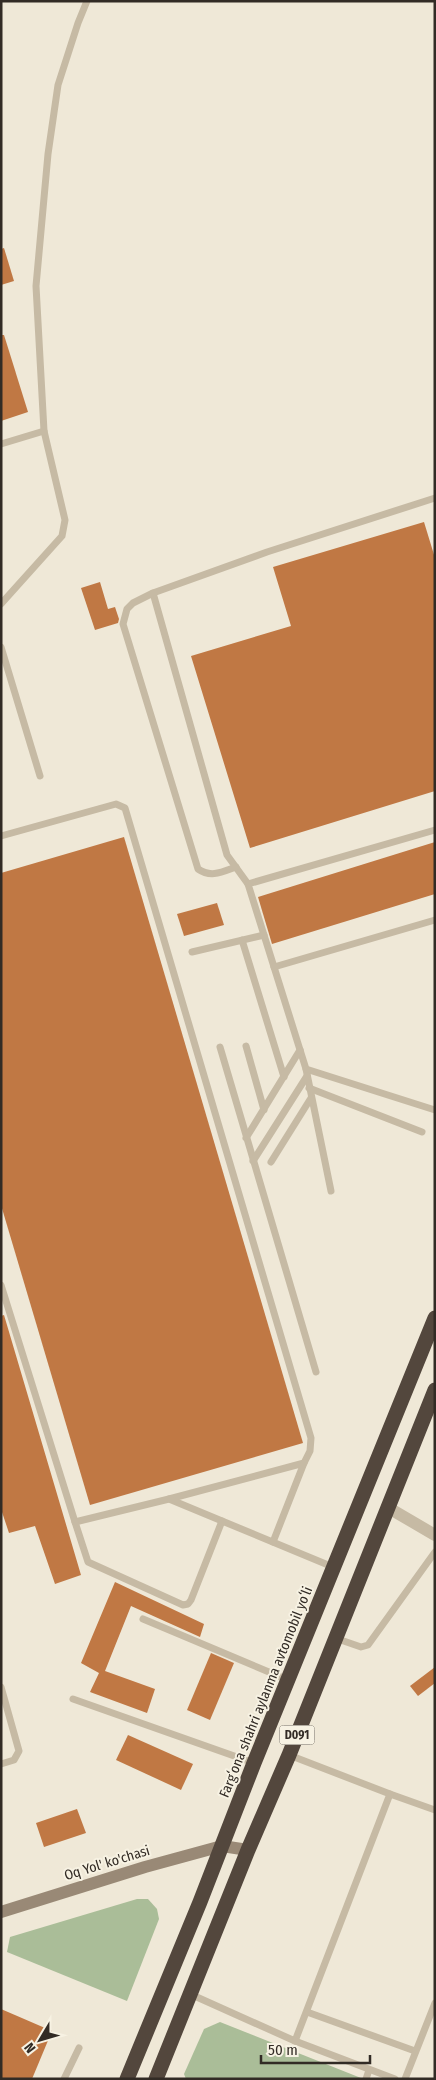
<svg xmlns="http://www.w3.org/2000/svg" width="436" height="2080" font-family="'Fira Sans Condensed',sans-serif">
<style>
.green{fill:#aabd98}
.building{fill:#c07844}
.lines{fill:none;stroke-linecap:round;stroke-linejoin:round}
.lane{stroke:#c6baa4;stroke-width:7}
.street{stroke:#c6baa4;stroke-width:12}
.secondary{stroke:#998976;stroke-width:12}
.highway{stroke:#53473d;stroke-width:15}
.labels{text-anchor:middle;dominant-baseline:central;stroke-width:4;stroke-linejoin:round;paint-order:stroke}
.shield{fill:#f7f2e3;stroke:#6d675e;stroke-width:1}
.shield-label{font-size:12px;font-weight:bold;fill:#322b25}
.street-label{font-size:14px;fill:#322b25;stroke:#f7f2e3}
</style>
<rect width="100%" height="100%" fill="#efe8d7"/>
<g class="green">
<path d="M137 1899H148L157 1909 159 1919 127 2001 7 1952 10 1937Z"/>
<path d="M220 2022 361 2078 360 2079H186L184 2074 204 2029Z"/>
</g>
<g class="building">
<path d="M4 248 14 281 1 285V249Z"/>
<path d="M1 335H4L28 412 1 421Z"/>
<path d="M424 522 435 558V791L250 848 191 656 291 626 273 567Z"/>
<path d="M100 582 108 609 115 607 119 619 118 623 95 630 81 588Z"/>
<path d="M124 837 303 1443 90 1505 1 1205V873Z"/>
<path d="M435 842V894L272 944 258 897Z"/>
<path d="M217 903 224 925 184 936 177 914Z"/>
<path d="M4 1315 81 1575 55 1584 35 1526 9 1533 1 1509V1316Z"/>
<path d="M115 1582 204 1624 200 1637 131 1606 105 1671 155 1689 147 1713 90 1692 99 1673 81 1663Z"/>
<path d="M211 1653 234 1663 210 1720 187 1710Z"/>
<path d="M435 1667V1683L418 1696 410 1686Z"/>
<path d="M128 1735 193 1764 181 1790 116 1760Z"/>
<path d="M77 1809 86 1833 44 1847 36 1823Z"/>
<path d="M1 2009 52 2031 32 2079H1Z"/>
</g>
<g class="lines">
<g class="lane">
<path d="M1 444 44 431"/>
<path d="M153 593 227 855 248 884"/>
<path d="M1 604 62 536 65 520 44 431 36 286 48 154 58 85 78 23 87 1"/>
<path d="M1 647 40 776"/>
<path d="M435 830 248 884 306 1069 435 1110"/>
<path d="M1 836 116 804 125 808 311 1438 310 1451 304 1463 169 1499"/>
<path d="M236 867C222 872 211 878 198 869L123 624 127 609 133 603 153 593 267 552 435 498"/>
<path d="M242 940 284 1077"/>
<path d="M192 952 264 935"/>
<path d="M274 967 435 920"/>
<path d="M246 1046 264 1110"/>
<path d="M220 1047 316 1372"/>
<path d="M306 1069 331 1191"/>
<path d="M309 1088 422 1132"/>
<path d="M246 1138 300 1050"/>
<path d="M253 1161 307 1076"/>
<path d="M271 1162 311 1098"/>
<path d="M1 1285 75 1522 169 1499 333 1567"/>
<path d="M75 1522 88 1562 183 1605 188 1604 191 1600 222 1521"/>
<path d="M273 1542 304 1463"/>
<path d="M143 1619 288 1680"/>
<path d="M335 1638 361 1647 368 1645 435 1552"/>
<path d="M1 1687 19 1751 14 1760 1 1764"/>
<path d="M73 1699 254 1763"/>
<path d="M390 1794 435 1810"/>
<path d="M190 1994 295 2041 390 1794 289 1755"/>
<path d="M307 2012 415 2051"/>
<path d="M295 2041 395 2079"/>
<path d="M64 2079 79 2048"/>
<path d="M366 2079 369 2070"/>
<path d="M405 2079 435 2003"/>
</g>
<path class="street" d="M387 1507 435 1535"/>
<path class="secondary" d="M1 1912 145 1867 222 1846 248 1850"/>
<g class="highway">
<path d="M127 2079 200 1902 254 1763 435 1318"/>
<path d="M156 2079 248 1850 289 1755 435 1390"/>
</g>
</g>
<g class="labels">
<rect class="shield" x="279.5" y="1725.5" width="35" height="19" rx="4"/>
<g class="shield-label">
<text x="297" y="1735">D091</text>
</g>
<g class="street-label">
<text transform="translate(266 1692) rotate(-68)">Fargʻona shahri aylanma avtomobil yoʻli</text>
<text transform="translate(107 1863) rotate(-17)">Oq Yol' ko'chasi</text>
</g>
</g>
<rect width="436" height="2080" fill="none" stroke="#322b25" stroke-width="5"/>
<g transform="translate(40 2040) rotate(232)" stroke="#f7f2e3" stroke-width="4" paint-order="stroke">
<path d="M0-4L9 19L0 12L-9 19Z" fill="#322b25"/>
<text y="-8" font-size="14" font-weight="bold" text-anchor="middle" fill="#322b25">N</text>
</g>
<path d="M261 2055v8h109v-8" fill="none" stroke="#322b25" stroke-width="2.5"/>
<text x="268" y="2055" font-size="15" fill="#322b25" stroke="#f7f2e3" stroke-width="4" paint-order="stroke">50 m</text>
</svg>
